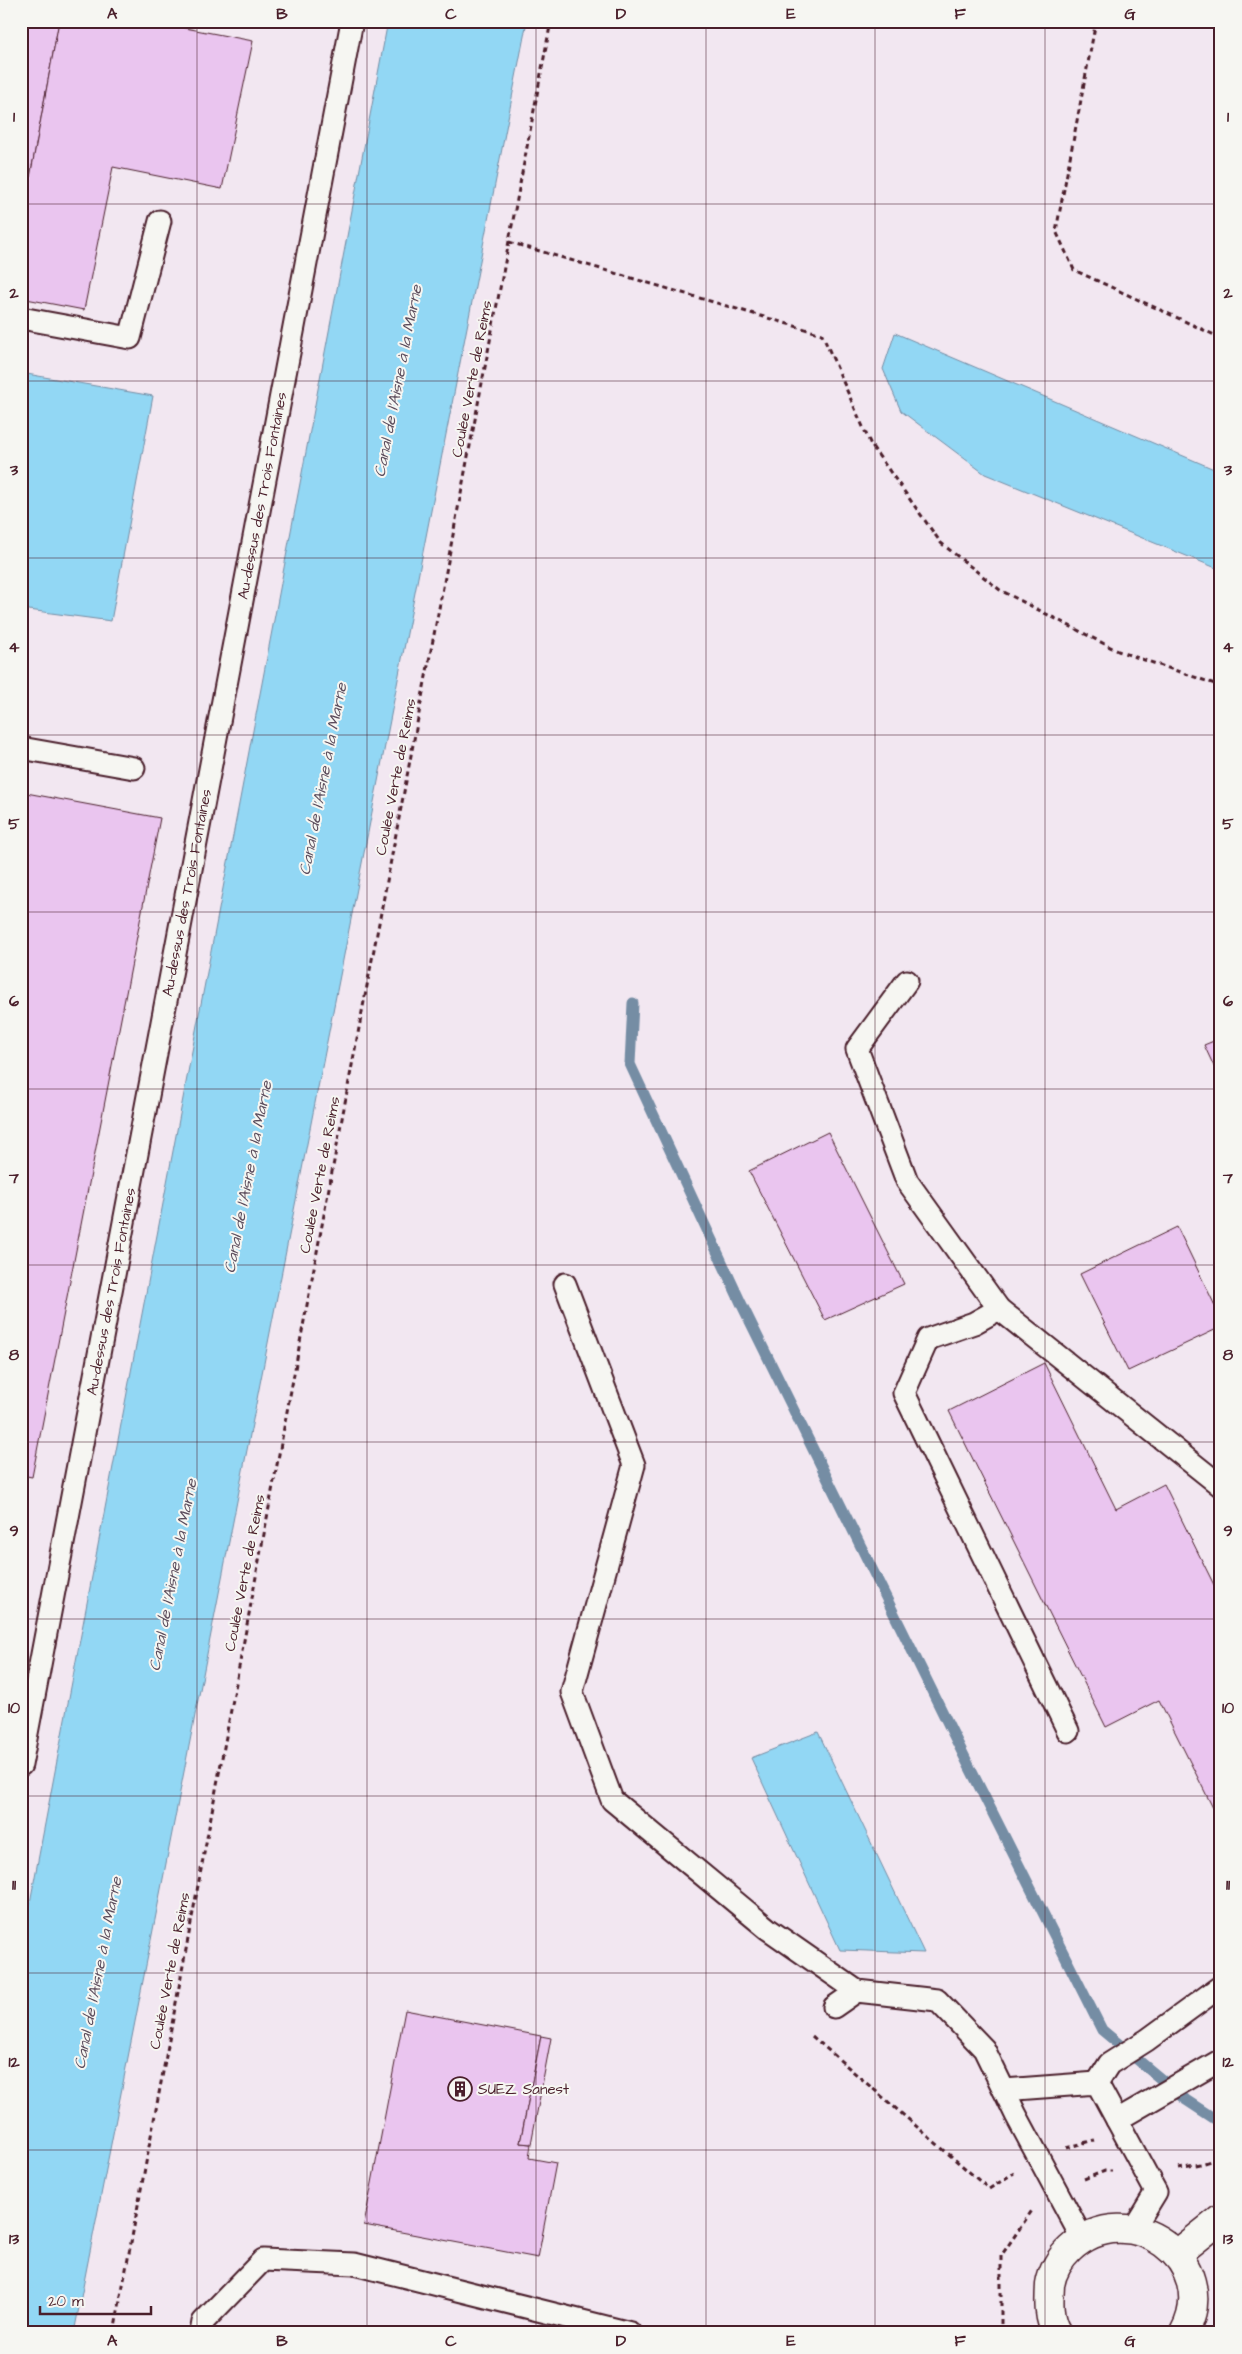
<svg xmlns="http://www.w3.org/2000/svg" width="1242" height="2354" font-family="'Architects Daughter',sans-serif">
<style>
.built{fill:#f2e7f1}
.water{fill:#92d7f4;stroke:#758da4}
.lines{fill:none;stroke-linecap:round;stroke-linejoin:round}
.stream{stroke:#758da4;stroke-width:11}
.building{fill:#eac5ef;stroke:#4a1f2b}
.service-casing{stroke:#4a1f2b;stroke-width:25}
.minor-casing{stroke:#4a1f2b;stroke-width:31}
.path{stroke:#4a1f2b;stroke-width:3;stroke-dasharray:5 4;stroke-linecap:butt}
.service{stroke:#f6f6f2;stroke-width:21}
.minor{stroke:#f6f6f2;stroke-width:28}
.grid{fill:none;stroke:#4a1f2b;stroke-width:1;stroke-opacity:0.55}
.labels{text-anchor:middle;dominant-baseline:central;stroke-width:4;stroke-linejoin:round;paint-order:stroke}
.street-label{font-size:15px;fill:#4a1f2b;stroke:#f6f6f2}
.poi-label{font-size:15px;fill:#4a1f2b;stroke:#f6f6f2;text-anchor:start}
.water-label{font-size:16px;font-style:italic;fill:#5c4d5d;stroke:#f6f6f2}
.neatline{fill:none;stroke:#4a1f2b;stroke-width:2}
.grid-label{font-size:16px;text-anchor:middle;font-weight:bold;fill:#4a1f2b}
</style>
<rect width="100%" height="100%" fill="#f6f6f2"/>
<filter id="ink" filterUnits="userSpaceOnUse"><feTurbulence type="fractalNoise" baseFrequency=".02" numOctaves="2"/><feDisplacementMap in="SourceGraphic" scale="10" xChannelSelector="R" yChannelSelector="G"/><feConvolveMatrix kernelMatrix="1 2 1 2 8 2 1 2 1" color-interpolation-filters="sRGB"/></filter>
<g filter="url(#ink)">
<rect class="built" x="21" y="21" width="1200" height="2312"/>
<g class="water">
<path d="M388 21H527L74 2333H21V1950Z"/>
<path d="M895 333 1221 472V570L985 474 901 411 883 369Z"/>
<path d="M21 373 153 396 111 621 21 609Z"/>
<path d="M818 1732 924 1953 840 1950 751 1758Z"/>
</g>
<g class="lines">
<path class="stream" d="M633 1003 630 1064 741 1303 967 1762 1102 2030 1186 2100 1221 2123"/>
</g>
<g class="building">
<path d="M25 21H59L21 226V42Z"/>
<path d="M59 21H149L253 41 222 189 113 167 84 310 21 298V226Z"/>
<path d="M21 792 160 818 32 1477 21 1475Z"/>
<path d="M1221 1038V1073L1218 1075 1204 1045Z"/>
<path d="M828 1132 904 1284 825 1320 749 1171Z"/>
<path d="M1177 1227 1221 1318V1327L1128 1371 1080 1274Z"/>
<path d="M1044 1363 1116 1509 1164 1484 1221 1599V1824L1159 1700 1106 1727 949 1411Z"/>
<path d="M405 2010 541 2036 520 2143 531 2144 529 2158 556 2163 538 2258 364 2225Z"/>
<path d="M541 2036 551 2038 531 2144 520 2143Z"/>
</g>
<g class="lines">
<g class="service-casing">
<g id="service">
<path d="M21 318 130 338 160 221"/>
<path d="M21 748 134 768"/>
<path d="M907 981 857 1049 907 1181 999 1309 1221 1486"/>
<path d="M565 1284 634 1465 572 1692 612 1800 768 1929 857 1991"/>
<path d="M999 1309 974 1323 928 1339 904 1393 1068 1731"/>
<path id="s1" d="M21 1765 352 21"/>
<path d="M834 2007 857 1991 937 2000 984 2049 1016 2115 1082 2238"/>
<path d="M1097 2083 1109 2064 1147 2040 1221 1986"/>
<path d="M1004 2090 1097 2083 1156 2192 1134 2228"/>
<path d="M1117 2120 1221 2060"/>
<path d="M201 2333 203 2322 263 2260 354 2264 630 2333"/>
</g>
</g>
<g class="minor-casing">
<g id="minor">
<path d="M1177 2254 1221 2219"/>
<path d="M1057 2333C1048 2319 1049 2301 1050 2285 1052 2272 1060 2258 1070 2249 1129 2194 1223 2261 1184 2333"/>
</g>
</g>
<g class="path">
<path d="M1096 21 1056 231 1074 270 1221 338"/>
<path d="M509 242 822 334 871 445 941 543 1000 590 1118 651 1221 686"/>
<path d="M812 2036 989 2189 1014 2173"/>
<path d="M1066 2148 1094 2140"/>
<path d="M1178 2168 1201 2164 1221 2158"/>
<path d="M1084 2179 1105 2171H1112"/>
<path d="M114 2333 362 1012 551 21"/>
<path d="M1001 2333V2256L1033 2209"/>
</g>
<use href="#service" class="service"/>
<use href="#minor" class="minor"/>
</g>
</g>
<path class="grid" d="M197 21V2333M367 21V2333M536 21V2333M706 21V2333M875 21V2333M1045 21V2333M21 204H1221M21 381H1221M21 558H1221M21 735H1221M21 912H1221M21 1089H1221M21 1265H1221M21 1442H1221M21 1619H1221M21 1796H1221M21 1973H1221M21 2150H1221"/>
<defs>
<g id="building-ring" transform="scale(1.25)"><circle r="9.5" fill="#f6f6f2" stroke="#4a1f2b" stroke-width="1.5"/><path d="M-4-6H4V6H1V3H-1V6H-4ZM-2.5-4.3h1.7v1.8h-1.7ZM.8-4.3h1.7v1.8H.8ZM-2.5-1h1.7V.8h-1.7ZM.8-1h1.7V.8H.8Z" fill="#4a1f2b"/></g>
</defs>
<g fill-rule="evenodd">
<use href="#building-ring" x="460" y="2089"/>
</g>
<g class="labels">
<g class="street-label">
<text transform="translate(472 379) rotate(-79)">Coulée Verte de Reims</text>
<text stroke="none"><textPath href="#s1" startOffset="1292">Au-dessus des Trois Fontaines</textPath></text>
<text transform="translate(396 777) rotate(-79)">Coulée Verte de Reims</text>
<text stroke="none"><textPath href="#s1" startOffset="888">Au-dessus des Trois Fontaines</textPath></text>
<text transform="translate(320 1175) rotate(-79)">Coulée Verte de Reims</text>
<text stroke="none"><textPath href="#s1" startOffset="482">Au-dessus des Trois Fontaines</textPath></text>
<text transform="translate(245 1573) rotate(-79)">Coulée Verte de Reims</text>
<text transform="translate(170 1971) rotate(-79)">Coulée Verte de Reims</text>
</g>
<g class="poi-label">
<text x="478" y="2089">SUEZ Sanest</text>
</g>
<g class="water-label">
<text transform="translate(398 381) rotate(-79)">Canal de l'Aisne à la Marne</text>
<text transform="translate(323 779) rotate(-79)">Canal de l'Aisne à la Marne</text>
<text transform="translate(248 1177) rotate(-79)">Canal de l'Aisne à la Marne</text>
<text transform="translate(173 1575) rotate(-79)">Canal de l'Aisne à la Marne</text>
<text transform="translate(98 1973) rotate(-79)">Canal de l'Aisne à la Marne</text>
</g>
</g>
<rect width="1242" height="2354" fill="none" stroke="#f6f6f2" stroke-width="55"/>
<path d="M40 2306v8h111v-8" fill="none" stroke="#4a1f2b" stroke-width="2.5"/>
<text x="48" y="2306" font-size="15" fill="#4a1f2b" stroke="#f6f6f2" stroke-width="4" paint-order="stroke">20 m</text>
<rect x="28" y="28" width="1186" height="2298" class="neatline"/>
<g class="grid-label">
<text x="112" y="19">A</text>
<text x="282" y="19">B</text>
<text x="451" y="19">C</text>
<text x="621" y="19">D</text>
<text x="791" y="19">E</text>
<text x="960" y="19">F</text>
<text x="1130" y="19">G</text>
<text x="14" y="122">1</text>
<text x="1228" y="122">1</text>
<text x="14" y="298">2</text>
<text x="1228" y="298">2</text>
<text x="14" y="475">3</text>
<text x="1228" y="475">3</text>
<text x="14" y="652">4</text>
<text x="1228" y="652">4</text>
<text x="14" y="829">5</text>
<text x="1228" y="829">5</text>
<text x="14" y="1006">6</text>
<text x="1228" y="1006">6</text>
<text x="14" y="1183">7</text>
<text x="1228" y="1183">7</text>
<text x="14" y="1360">8</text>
<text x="1228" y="1360">8</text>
<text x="14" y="1536">9</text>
<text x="1228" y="1536">9</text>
<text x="14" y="1713">10</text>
<text x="1228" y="1713">10</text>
<text x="14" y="1890">11</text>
<text x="1228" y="1890">11</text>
<text x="14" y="2067">12</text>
<text x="1228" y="2067">12</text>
<text x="14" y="2244">13</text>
<text x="1228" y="2244">13</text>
<text x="112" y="2346">A</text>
<text x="282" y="2346">B</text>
<text x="451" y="2346">C</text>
<text x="621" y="2346">D</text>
<text x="791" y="2346">E</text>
<text x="960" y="2346">F</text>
<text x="1130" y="2346">G</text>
</g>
</svg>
